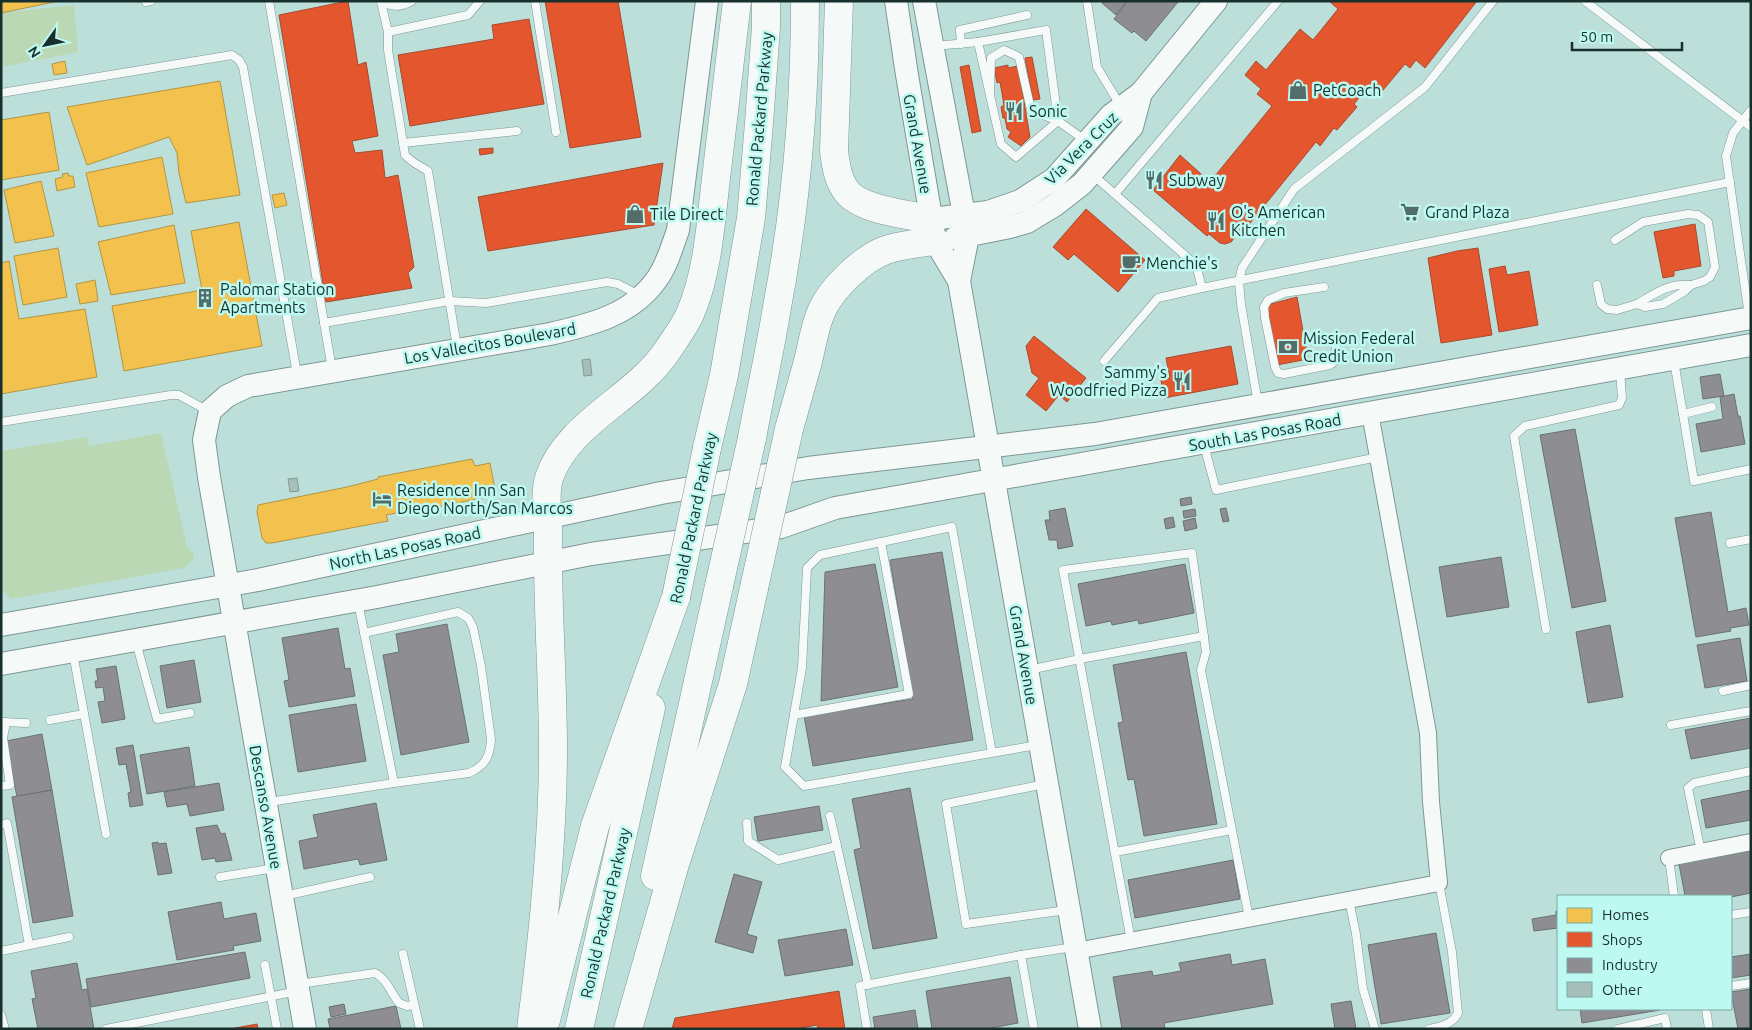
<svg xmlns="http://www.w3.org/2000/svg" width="1752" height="1030" font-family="Ubuntu,sans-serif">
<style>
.green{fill:#bbd8b5}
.homes{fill:#f2c14e;stroke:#b19644}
.shops{fill:#e4572e;stroke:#a74b2e}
.industry{fill:#8d8d92;stroke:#6a7174}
.building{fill:#a6bfb8;stroke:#819a94}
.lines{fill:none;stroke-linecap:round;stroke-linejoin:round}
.lane-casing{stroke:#7d9794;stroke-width:9}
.street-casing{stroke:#7d9794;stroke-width:18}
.secondary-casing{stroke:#7d9794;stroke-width:24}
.highway-casing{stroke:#7d9794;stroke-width:29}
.lane{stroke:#f5faf9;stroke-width:8}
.street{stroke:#f5faf9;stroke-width:16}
.secondary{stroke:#f5faf9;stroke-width:22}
.highway{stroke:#f5faf9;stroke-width:28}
.highway-bridge-casing{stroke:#7d9794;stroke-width:29;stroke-linecap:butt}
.highway-bridge{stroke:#f5faf9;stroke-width:28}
.labels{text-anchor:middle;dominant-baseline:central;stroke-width:5;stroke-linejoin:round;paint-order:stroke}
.poi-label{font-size:16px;fill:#18302d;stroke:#bdf9f1;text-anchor:start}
.street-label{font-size:16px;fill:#18302d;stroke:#bdf9f1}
</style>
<rect width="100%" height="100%" fill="#bddfda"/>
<g class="green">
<path d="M74 5 78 52 1 67V13Z"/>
<path d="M161 433 187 547 194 554 193 560 184 568 11 599 1 588V451L87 437 89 446Z"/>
</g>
<g class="homes">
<path d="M1 1H59L1 13Z"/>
<path d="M65 61 67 73 54 75 52 64Z"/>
<path d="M220 81 240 195 186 203 179 173 177 153 169 137 87 165 67 107Z"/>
<path d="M49 112 59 170 1 180V120Z"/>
<path d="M162 157 173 214 99 227 86 173Z"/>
<path d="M68 173 69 176H73L75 187 57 191 55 179 63 177 62 174Z"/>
<path d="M41 181 54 236 15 243 4 190Z"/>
<path d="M284 193 287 205 275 208 272 195Z"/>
<path d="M239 222 262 346 124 371 112 306 202 290 191 231Z"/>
<path d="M174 225 185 283 111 295 98 242Z"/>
<path d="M58 248 67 297 23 305 14 256Z"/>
<path d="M9 261 19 319 85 309 97 377 1 394V263Z"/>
<path d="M95 280 98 301 80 304 76 284Z"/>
<path d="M472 459 475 466 490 463 496 495 404 514 402 512 386 515 388 521 272 543H266L262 538 257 512 258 505 347 487 378 479V477Z"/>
</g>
<g class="shops">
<path d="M348 1 358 65 366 62 378 136 352 141 355 153 382 150 385 178 398 175 414 267 408 273 412 288 326 302 279 15Z"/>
<path d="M545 1H618L641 137 570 148Z"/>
<path d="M1329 1H1477L1425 68 1416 60 1410 68 1405 64 1378 96 1368 87 1354 104 1357 107 1337 130 1334 128 1320 146 1316 142 1242 233 1240 231 1231 242 1225 244 1220 243 1209 234 1207 236 1153 190 1180 155 1210 182 1272 106 1257 94 1261 89 1245 75 1256 61 1266 70 1300 29 1313 40 1338 9Z"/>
<path d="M529 19 544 104 410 126 398 55 494 39 492 25Z"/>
<path d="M1032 57 1040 99 1033 100 1025 58Z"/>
<path d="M969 65 981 131 972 133 960 67Z"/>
<path d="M1008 65V68L1018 66 1030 137 1021 146 1008 137 1011 132 1007 129 1005 118H1003L1001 107 1004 105 1000 82 997 83 994 68Z"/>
<path d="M493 148V153L480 155 479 149Z"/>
<path d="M663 163 654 225 488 251 478 197Z"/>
<path d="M1086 209 1145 260 1118 292 1074 254 1068 260 1053 247Z"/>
<path d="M1695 224 1701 266 1674 271V276L1663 278 1654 232Z"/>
<path d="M1478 248 1492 335 1441 343 1428 258 1457 251Z"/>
<path d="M1505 266 1507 275 1529 271 1538 325 1499 332 1489 269Z"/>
<path d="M1297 297 1308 359 1277 365 1267 305Z"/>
<path d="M1034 336 1086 378 1067 402 1059 395 1046 411 1026 395 1039 378 1032 373 1026 346Z"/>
<path d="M1231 346 1238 384 1164 398 1161 380 1170 378 1166 358Z"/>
<path d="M839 991 845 1029H818L817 1025 796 1029H672L675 1018Z"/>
<path d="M257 1024 258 1029H230Z"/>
</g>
<g class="industry">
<path d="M1103 1H1127L1116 15 1102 3Z"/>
<path d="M1128 1H1177L1178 2 1146 41 1134 31 1132 33 1114 19Z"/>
<path d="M1720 374 1724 396 1703 399 1700 377Z"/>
<path d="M1734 394 1738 416H1740L1745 444 1701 452 1696 424 1723 419 1720 397Z"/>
<path d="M1575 429 1606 601 1572 608 1540 435Z"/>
<path d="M1191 497 1192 504 1181 506 1180 499Z"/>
<path d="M1065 508 1073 546 1058 549 1057 540H1049L1045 520H1050L1049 511Z"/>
<path d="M1226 508 1229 521 1223 522 1220 509Z"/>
<path d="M1195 509 1196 516 1184 518 1183 511Z"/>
<path d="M1711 512 1728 612 1746 608 1749 625 1730 628 1731 631 1696 637 1675 518Z"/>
<path d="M1173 517 1175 527 1166 529 1164 519Z"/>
<path d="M1195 518 1197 528 1185 531 1183 521Z"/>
<path d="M942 552 973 740 813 766 804 716 913 699 890 560Z"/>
<path d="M1501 557 1509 607 1447 617 1439 567Z"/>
<path d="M875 564 898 687 821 701 825 572Z"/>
<path d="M1185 564 1194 613 1139 624 1138 620 1112 625 1111 621 1086 626 1078 584Z"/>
<path d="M447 624 469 742 401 755 383 655 399 652 396 634Z"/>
<path d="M1610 625 1623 697 1588 703 1576 632Z"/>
<path d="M338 628 345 669 350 668 355 696 289 707 284 681 289 680 282 638Z"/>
<path d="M1740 638 1747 681 1705 688 1697 645Z"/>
<path d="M1186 652 1217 824 1144 836 1134 779 1128 780 1118 723 1123 722 1113 665Z"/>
<path d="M194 660 201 702 167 708 160 666Z"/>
<path d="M116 666 125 719 102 723 98 702 105 701 103 687 96 688 95 681H98L96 669Z"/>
<path d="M356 704 366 761 298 772 289 715Z"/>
<path d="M1751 718V748L1691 759 1685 730Z"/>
<path d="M42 734 52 790 17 797 6 741Z"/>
<path d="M133 745 143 805 130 807 128 793 131 792 126 764 119 765 116 748Z"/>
<path d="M189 747 195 786 147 794 140 755Z"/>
<path d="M219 783 224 810 190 816 187 804 167 807 164 792Z"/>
<path d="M910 788 937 938 873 949 854 850 861 848 852 799Z"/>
<path d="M52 790 73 916 33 923 12 797Z"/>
<path d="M1751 790V820L1706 828 1701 800Z"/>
<path d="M376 803 387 860 360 865 358 859 304 869 299 841 318 837 313 815Z"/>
<path d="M819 806 823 830 758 841 754 817Z"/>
<path d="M217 825 221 834 225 833 232 860 216 862 215 858 202 860 196 828Z"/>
<path d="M158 842V844L166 843 172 873 158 875 152 843Z"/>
<path d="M1751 851V893L1731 897 1685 896 1679 864Z"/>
<path d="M1233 860 1240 899 1135 918 1128 880Z"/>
<path d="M734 874 762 882 747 934 757 937 753 953 715 942Z"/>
<path d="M221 902 224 919 256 913 261 941 233 946 234 950 177 960 168 912Z"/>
<path d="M1556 911H1558V928L1534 931 1532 919 1556 915Z"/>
<path d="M846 929 853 965 785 976 778 940Z"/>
<path d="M1436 933 1450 1013 1381 1024 1368 945Z"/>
<path d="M245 952 250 978 91 1007 86 979Z"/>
<path d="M1230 954 1232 965 1265 959 1273 1004 1164 1023 1165 1029H1122L1113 977 1152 971 1153 976 1181 971 1179 963Z"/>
<path d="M1751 954V975L1731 978V957Z"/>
<path d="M77 963 82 990 87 989 94 1029H38L32 999 36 998 31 971Z"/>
<path d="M1010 977 1018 1023 986 1029H932L926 991Z"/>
<path d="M1751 989V1029H1738L1731 992Z"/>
<path d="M1351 1001 1356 1029H1335L1331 1004Z"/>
<path d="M344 1004 346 1014 331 1017 329 1007Z"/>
<path d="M396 1006 401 1029H330L328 1019Z"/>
<path d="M1580 1009H1660V1010L1582 1023Z"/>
<path d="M915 1010 918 1029H875L873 1017Z"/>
</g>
<g class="building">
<path d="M590 359 592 375 584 376 582 360Z"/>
<path d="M297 478 299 491 290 492 288 479Z"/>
</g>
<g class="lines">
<g class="lane-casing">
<g id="lane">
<path d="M269 1 332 369"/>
<path d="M380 1C392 7 400 8 412 1"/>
<path d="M535 1 556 132"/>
<path d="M1087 1 1097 67 1120 105"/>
<path d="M1585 1 1751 127"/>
<path d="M146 2 151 1"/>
<path d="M381 2 388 32V50L405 155C411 162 420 166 428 171L457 347"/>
<path d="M388 32 468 15 480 1"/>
<path d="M978 42 1001 144 1016 157 1058 121 1031 110 1019 57 1004 50 991 58 990 95"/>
<path d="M961 44 960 30 1027 15"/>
<path d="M934 46 978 42 1046 30 1058 121 1086 141"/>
<path d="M1 93 232 55 239 60 243 67 297 374"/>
<path d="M403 143 517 131"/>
<path d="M1093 175 1196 265 1202 288 1730 182"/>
<path d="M1115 194 1278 1"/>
<path d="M1597 285 1601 304 1607 309 1617 310 1637 304 1645 307 1663 304 1685 291 1691 285 1704 281 1710 277 1715 267 1708 222 1698 215 1688 214 1643 222 1615 240"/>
<path d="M1324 287 1284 293 1268 300 1264 307 1265 318 1275 367 1278 373 1284 374 1330 365 1335 361 1336 346"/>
<path d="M1637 304C1656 293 1668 283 1691 285"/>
<path d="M1749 316 1726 156 1733 133 1751 110"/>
<path d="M324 323 449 301 486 303 607 282 618 284 639 295"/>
<path d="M1104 361 1158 298 1202 288"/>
<path d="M1674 361 1683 414"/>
<path d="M1258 404 1241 304 1239 281 1242 268 1294 189 1425 87 1493 1"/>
<path d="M1712 407 1683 414 1694 481 1751 469"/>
<path d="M1 422 171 395H179L208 411"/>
<path d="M1204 445 1216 490 1378 457"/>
<path d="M1730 543 1751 539"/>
<path d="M1546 629 1514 436 1525 426 1619 405 1622 398 1620 370"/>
<path d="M364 633 458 612 468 618 473 627 481 666 491 739C490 757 485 766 469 773L394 783"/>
<path d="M136 642 157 719 190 713"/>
<path d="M73 653 106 834"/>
<path d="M1029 670 1080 659 1204 636"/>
<path d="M1723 691 1751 685"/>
<path d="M794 715 909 694 881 542"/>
<path d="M50 720 84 714"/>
<path d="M1 722 26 723"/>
<path d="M1671 725 1751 711"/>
<path d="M992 753 952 527 820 555 807 568 802 668 785 767 804 786 1037 745"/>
<path d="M1045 784 946 804 966 924 1067 910"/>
<path d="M1 786 10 785 3 738 6 722"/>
<path d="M269 802 394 783 358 602"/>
<path d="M830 816 837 846"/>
<path d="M747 823 748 841 778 860 837 846 868 985"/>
<path d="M1 825 7 823 29 945"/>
<path d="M1115 852 1232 830"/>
<path d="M1701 852 1688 788 1694 783 1751 771"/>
<path d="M1669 858 1674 896"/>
<path d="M220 877 275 868"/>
<path d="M284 896 370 877"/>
<path d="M1349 900 1356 934 1363 989 1375 1029"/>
<path d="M1731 915 1751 912"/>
<path d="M1131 941 1063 570 1192 553 1206 652 1201 670 1249 918"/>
<path d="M1 951 69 937"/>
<path d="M403 954 420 1029"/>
<path d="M265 965 277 1029"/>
<path d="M299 984 375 973C387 979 391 993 399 1003L407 1006 414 1005"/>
<path d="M1731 986 1751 983"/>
<path d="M1706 1009 1709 1029"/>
<path d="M1 1015 5 1029"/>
<path d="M106 1029 298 991"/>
<path d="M867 1029 860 986 1021 955"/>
<path d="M1034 1029 1021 955 1074 947"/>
<path d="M1429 1029C1440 1027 1453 1024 1458 1013L1452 952 1439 883"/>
<path d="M1618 1029 1665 1018 1667 1029"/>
</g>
</g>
<g class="street-casing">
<g id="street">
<path d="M1669 858 1751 842"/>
<path d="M1076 951 1439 883 1431 802 1428 733 1370 413"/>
</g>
</g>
<g class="secondary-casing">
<g id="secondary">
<path d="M896 1 907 75 935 241 959 281 1090 1029"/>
<path d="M924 1 968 236 959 281"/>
<path d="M932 219 988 212 1020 201 1054 179 1111 115 1141 93 1216 1"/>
<path d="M955 238 1010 227 1027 222 1055 205 1082 184 1132 127 1141 93"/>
<path d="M1 625 258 580 661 493 808 468 1095 434 1751 318"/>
<path d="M1 664 377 597 591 554 781 527 835 508 1751 345"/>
<path d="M305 1029 209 477 204 440 210 411 227 396 248 386 550 334C590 325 632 315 657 279 667 265 672 247 678 230L707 1"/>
</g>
</g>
<g class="highway-casing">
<g id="highway">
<path d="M839 1 834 151C836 165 837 177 845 189 857 210 909 215 932 219"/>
<path d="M789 429C795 408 801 387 807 365 812 347 814 327 822 310 832 288 863 258 886 250 902 245 919 243 935 241"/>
<path d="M752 438C760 394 770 351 777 307 796 207 805 103 805 1"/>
<path d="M707 448 724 375 751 218 759 123 766 27V1"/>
<path d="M655 876 719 586"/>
<path d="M546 1020 595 826 676 597"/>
<path d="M531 1029C543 937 553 843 553 751 553 678 547 605 548 532 548 515 544 495 549 478 567 423 636 398 667 351 675 339 684 327 690 314 709 270 711 217 717 170 724 114 730 57 737 1"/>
<path d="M579 1029 651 708"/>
<path d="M628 1029 675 864 733 684 754 588"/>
</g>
</g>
<use href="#lane" class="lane"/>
<use href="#street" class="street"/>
<use href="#secondary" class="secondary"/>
<use href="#highway" class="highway"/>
<g class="highway-bridge-casing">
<g id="highway-bridge">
<path d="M719 586 752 438"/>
<path d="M754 588 789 429"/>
<path d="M676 597 707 448"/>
</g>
</g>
<use href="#highway-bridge" class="highway-bridge"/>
</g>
<defs>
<g id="shop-bare" transform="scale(1.5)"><path d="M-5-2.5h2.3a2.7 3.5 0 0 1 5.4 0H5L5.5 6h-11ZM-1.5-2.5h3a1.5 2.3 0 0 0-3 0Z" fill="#526d6a" stroke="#bdf9f1" stroke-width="2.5" paint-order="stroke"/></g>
<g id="restaurant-bare" transform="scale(1.5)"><path d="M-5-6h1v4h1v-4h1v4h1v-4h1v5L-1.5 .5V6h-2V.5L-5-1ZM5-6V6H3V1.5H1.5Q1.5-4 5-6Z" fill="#526d6a" stroke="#bdf9f1" stroke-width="2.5" paint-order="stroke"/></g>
<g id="supermarket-bare" transform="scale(1.5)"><path d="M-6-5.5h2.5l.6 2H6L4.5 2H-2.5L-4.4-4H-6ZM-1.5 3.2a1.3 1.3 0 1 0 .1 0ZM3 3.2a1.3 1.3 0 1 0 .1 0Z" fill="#526d6a" stroke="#bdf9f1" stroke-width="2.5" paint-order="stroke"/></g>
<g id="cafe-bare" transform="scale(1.5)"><path d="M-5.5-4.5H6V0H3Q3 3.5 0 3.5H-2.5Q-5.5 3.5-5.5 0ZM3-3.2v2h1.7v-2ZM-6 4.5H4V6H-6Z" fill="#526d6a" stroke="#bdf9f1" stroke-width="2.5" paint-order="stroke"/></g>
<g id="building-bare" transform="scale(1.5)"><path d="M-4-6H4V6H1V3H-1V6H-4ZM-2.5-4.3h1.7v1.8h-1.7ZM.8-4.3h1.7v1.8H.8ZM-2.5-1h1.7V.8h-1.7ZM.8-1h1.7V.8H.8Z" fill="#526d6a" stroke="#bdf9f1" stroke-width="2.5" paint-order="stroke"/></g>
<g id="bank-bare" transform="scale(1.5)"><path d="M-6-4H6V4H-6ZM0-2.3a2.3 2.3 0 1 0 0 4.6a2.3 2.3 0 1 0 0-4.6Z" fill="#526d6a" stroke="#bdf9f1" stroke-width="2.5" paint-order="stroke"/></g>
<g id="hotel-bare" transform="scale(1.5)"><path d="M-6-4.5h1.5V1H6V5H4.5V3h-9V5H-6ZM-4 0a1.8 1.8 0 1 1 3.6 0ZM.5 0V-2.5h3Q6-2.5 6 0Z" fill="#526d6a" stroke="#bdf9f1" stroke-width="2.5" paint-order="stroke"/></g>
</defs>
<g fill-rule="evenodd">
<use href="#shop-bare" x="1298" y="90"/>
<use href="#restaurant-bare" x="1014" y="111"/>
<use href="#restaurant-bare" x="1154" y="180"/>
<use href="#supermarket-bare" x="1410" y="212"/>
<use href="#shop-bare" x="635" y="214"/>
<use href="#restaurant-bare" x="1216" y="221"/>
<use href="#cafe-bare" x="1131" y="263"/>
<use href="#building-bare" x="205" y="298"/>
<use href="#bank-bare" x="1288" y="347"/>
<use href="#restaurant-bare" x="1182" y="381"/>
<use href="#hotel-bare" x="382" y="499"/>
</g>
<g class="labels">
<g class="poi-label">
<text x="1313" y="90">PetCoach</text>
<text x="1029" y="111">Sonic</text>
<text x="1169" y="180">Subway</text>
<text x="1231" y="212">O's American<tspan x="1231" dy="18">Kitchen</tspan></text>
<text x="1425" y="212">Grand Plaza</text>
<text x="650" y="214">Tile Direct</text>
<text x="1146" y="263">Menchie's</text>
<text x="220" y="289">Palomar Station<tspan x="220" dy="18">Apartments</tspan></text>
<text x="1303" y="338">Mission Federal<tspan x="1303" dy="18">Credit Union</tspan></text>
<text x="1167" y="372" text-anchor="end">Sammy's<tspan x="1167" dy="18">Woodfried Pizza</tspan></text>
<text x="397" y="490">Residence Inn San<tspan x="397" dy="18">Diego North/San Marcos</tspan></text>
</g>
<g class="street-label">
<text transform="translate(759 119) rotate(-85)">Ronald Packard Parkway</text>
<text transform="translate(918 144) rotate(80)">Grand Avenue</text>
<text transform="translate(1081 148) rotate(-45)">Via Vera Cruz</text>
<text transform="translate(490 343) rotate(-10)">Los Vallecitos Boulevard</text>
<text transform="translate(1265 432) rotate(-10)">South Las Posas Road</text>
<text transform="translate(693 518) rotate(-78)">Ronald Packard Parkway</text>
<text transform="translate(405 548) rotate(-12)">North Las Posas Road</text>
<text transform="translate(1024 655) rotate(80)">Grand Avenue</text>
<text transform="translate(266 807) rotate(80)">Descanso Avenue</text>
<text transform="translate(605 913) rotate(-77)">Ronald Packard Parkway</text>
</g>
</g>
<rect width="1752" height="1030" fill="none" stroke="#18302d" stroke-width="5"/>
<rect x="1557" y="895" width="175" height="115" fill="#bdf9f1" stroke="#7ba9a3"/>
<rect x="1567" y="908" width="25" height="15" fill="#f2c14e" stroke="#7ba9a3"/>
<text x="1602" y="920" font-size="15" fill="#18302d">Homes</text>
<rect x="1567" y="932" width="25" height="15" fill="#e4572e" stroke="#7ba9a3"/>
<text x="1602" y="945" font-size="15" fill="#18302d">Shops</text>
<rect x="1567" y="958" width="25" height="15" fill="#8d8d92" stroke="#7ba9a3"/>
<text x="1602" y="970" font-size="15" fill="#18302d">Industry</text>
<rect x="1567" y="982" width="25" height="15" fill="#a6bfb8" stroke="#7ba9a3"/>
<text x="1602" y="995" font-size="15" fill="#18302d">Other</text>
<g transform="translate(45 45) rotate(237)" stroke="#bdf9f1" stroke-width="4" paint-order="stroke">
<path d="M0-4L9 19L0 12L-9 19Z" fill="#18302d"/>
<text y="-8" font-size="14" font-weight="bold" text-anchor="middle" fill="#18302d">N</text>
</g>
<path d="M1572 42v8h110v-8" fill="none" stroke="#18302d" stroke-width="2.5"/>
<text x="1580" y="42" font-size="15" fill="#18302d" stroke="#bdf9f1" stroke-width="4" paint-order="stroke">50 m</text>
</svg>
